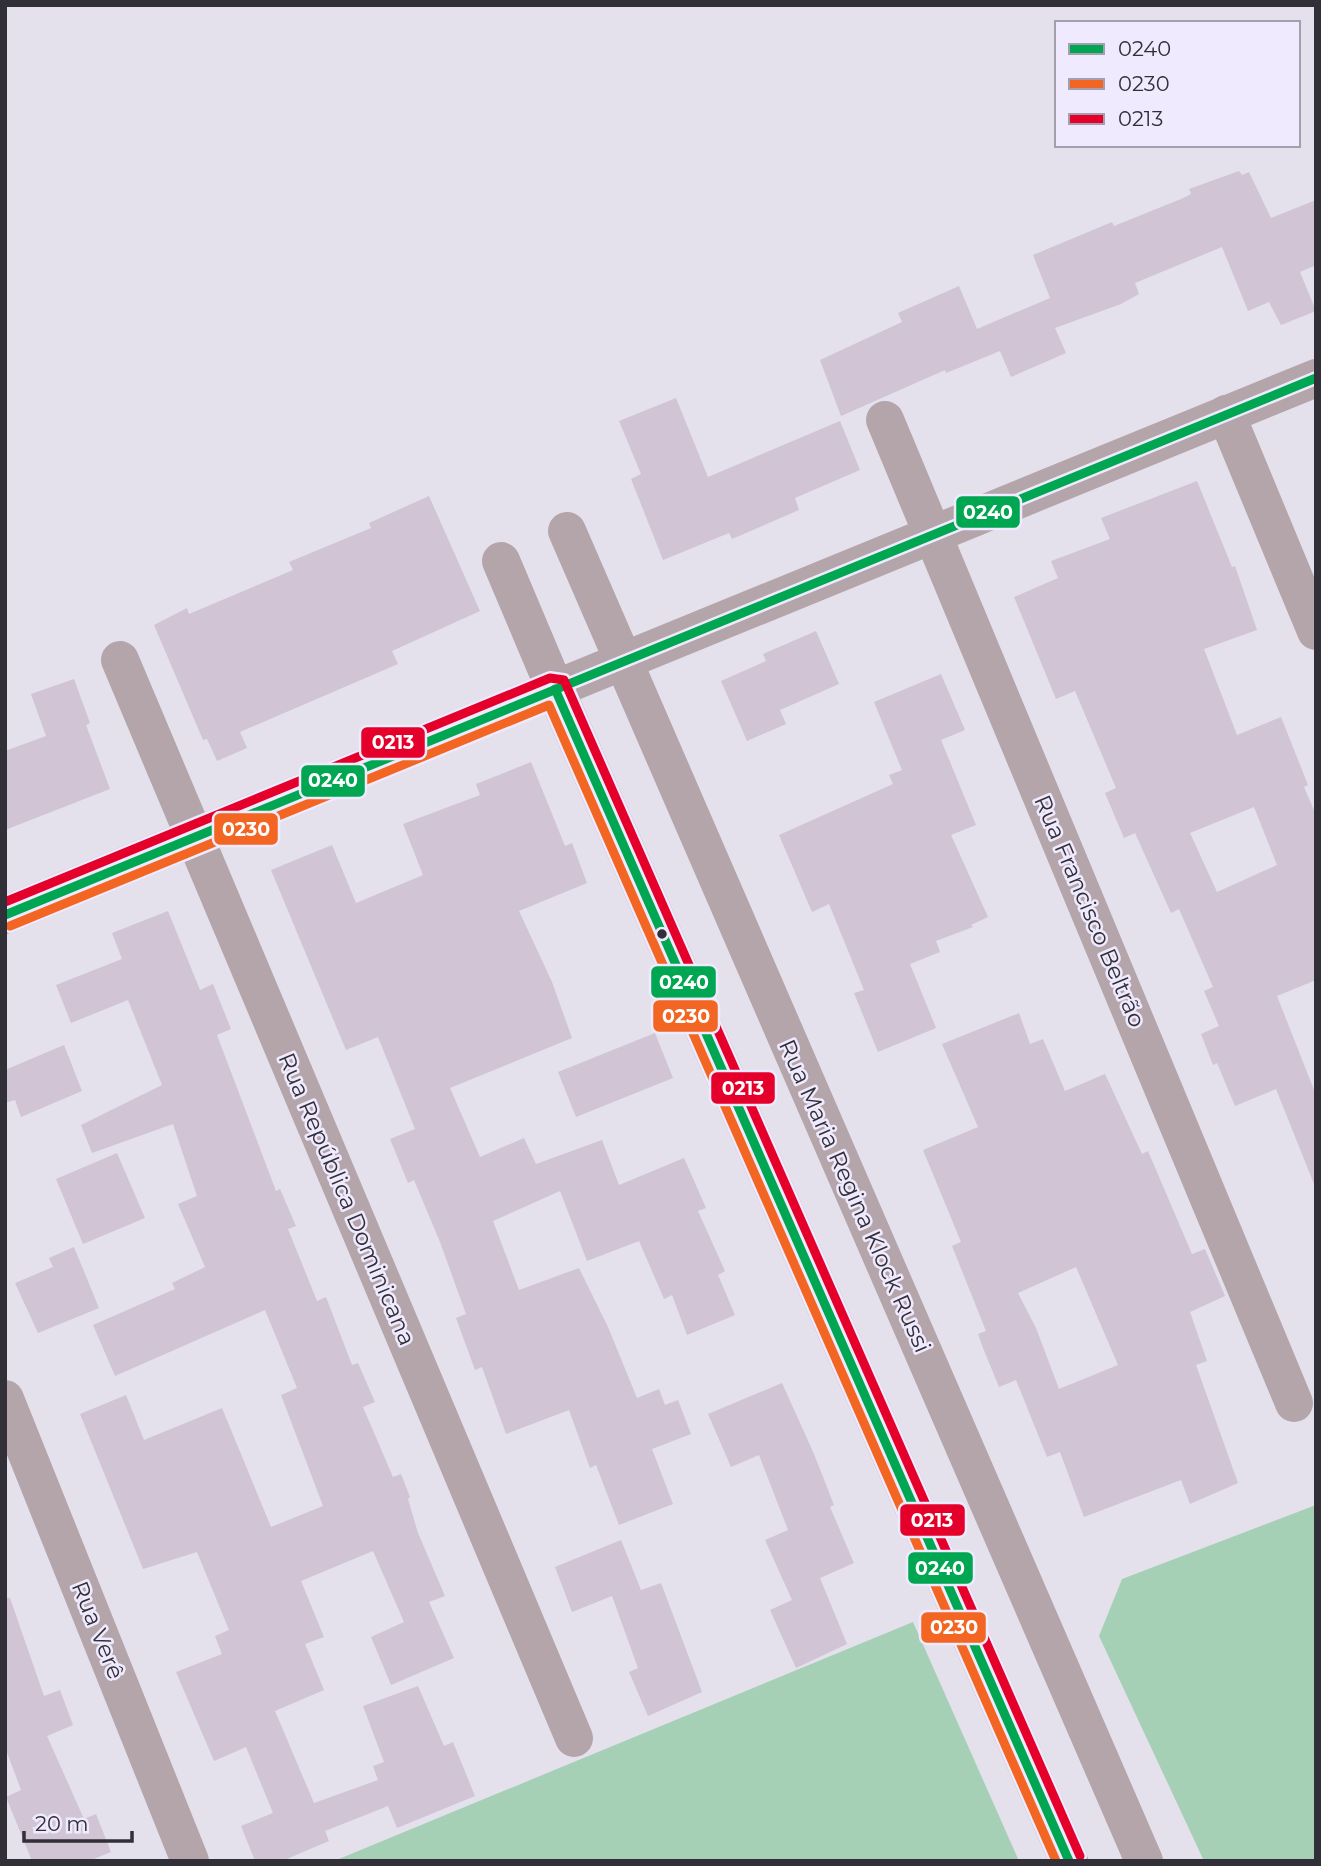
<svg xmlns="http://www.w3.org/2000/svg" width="1321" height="1866" font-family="Montserrat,sans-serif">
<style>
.forest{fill:#a6d0b5}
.building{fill:#d0c4d5;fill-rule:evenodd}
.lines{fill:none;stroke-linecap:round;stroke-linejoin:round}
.street{stroke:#b4a5ab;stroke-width:38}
.secondary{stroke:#b3a2ab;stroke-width:38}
.bus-1-casing{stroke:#efeafd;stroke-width:14}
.bus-2-casing{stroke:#efeafd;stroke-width:14}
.bus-3-casing{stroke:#efeafd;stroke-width:14}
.bus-1{stroke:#00a651;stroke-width:9}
.bus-2{stroke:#f26522;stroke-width:9}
.bus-3{stroke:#e4002b;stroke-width:9}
.bus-dot{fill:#312f37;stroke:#efeafd;stroke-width:2.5}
.labels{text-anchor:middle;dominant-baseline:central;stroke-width:5;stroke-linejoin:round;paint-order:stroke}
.street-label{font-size:23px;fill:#312f37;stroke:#efeafd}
.line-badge{stroke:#efeafd;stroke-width:2.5}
.badge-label{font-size:19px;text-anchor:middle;font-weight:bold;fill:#fff}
</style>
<rect width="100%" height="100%" fill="#e4e1ec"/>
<g class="forest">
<path d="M1316 1505V1861H1204L1099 1636 1122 1579Z"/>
<path d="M913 1622 1019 1861H334Z"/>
</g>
<g class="building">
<path d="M1239 171 1242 175 1249 172 1271 218 1316 200V265L1300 272 1316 311 1281 325 1269 302 1248 311 1222 247 1135 283 1139 294 1121 304 1055 328 1066 353 1011 377 1000 351 946 373 945 370 841 416 820 360 902 322 898 313 959 286 977 329 1050 298 1033 255 1112 222 1114 226 1181 199 1191 194 1189 189Z"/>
<path d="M676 398 708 477 840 421 860 470 795 498 799 510 732 539 729 533 663 560 631 479 641 474 619 421Z"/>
<path d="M1197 481 1232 567 1235 566 1257 630 1204 649 1237 735 1281 717 1308 785 1304 787 1316 815V980L1277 996 1316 1095 1314 1184 1276 1089 1235 1106 1217 1063 1213 1065 1201 1034 1219 1026 1204 991 1213 987 1179 909 1171 913 1135 833 1124 838 1105 793 1116 788 1075 691 1056 699 1014 597 1058 578 1051 561 1110 539 1101 518ZM1254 807 1277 865 1217 892 1190 833Z"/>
<path d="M429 496 480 611 392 651 398 664 240 732 247 748 217 761 207 739 203 740 154 625 187 608 189 614 293 570 289 562 371 528 369 523Z"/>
<path d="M816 631 839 684 780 710 786 724 747 741 721 681 766 661 763 654Z"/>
<path d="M941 674 965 730 941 740 976 825 951 835 988 917 971 925 973 927 936 941 940 952 910 964 936 1028 878 1052 854 993 864 990 829 904 812 912 779 835 893 784 889 775 902 770 874 702Z"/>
<path d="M74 679 90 723 86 725 110 789 5 830V751L46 736 31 694Z"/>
<path d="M531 762 565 846 572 843 587 883 519 911 552 982 572 1038 450 1088 480 1157 524 1138 536 1164 602 1140 619 1185 684 1158 706 1208 698 1211 725 1271 718 1275 735 1315 687 1335 672 1295 664 1299 639 1241 587 1261 560 1191 493 1221 519 1290 579 1268 608 1327 637 1398 659 1389 665 1405 678 1400 691 1434 652 1449 673 1504 619 1525 596 1465 590 1468 569 1410 506 1434 482 1367 475 1370 456 1318 466 1314 440 1242 414 1180 408 1183 390 1139 415 1129 378 1037 346 1050 271 870 332 845 356 903 423 875 403 824 480 795 476 784Z"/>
<path d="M168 911 200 990 213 984 231 1029 217 1035 276 1191 280 1189 296 1226 288 1229 317 1301 326 1297 352 1365 358 1363 375 1402 363 1407 393 1477 401 1474 410 1497 408 1499 418 1533 445 1596 429 1602 454 1658 391 1685 371 1637 404 1622 373 1551 301 1581 324 1637 305 1644 324 1690 275 1711 314 1803 378 1780 373 1766 384 1762 363 1706 418 1686 444 1746 453 1742 475 1796 397 1828 388 1806 325 1831 329 1841 282 1861H255L241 1826 273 1813 246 1747 214 1761 176 1672 222 1654 215 1636 229 1630 197 1552 143 1569 80 1414 126 1395 144 1440 222 1408 271 1527 323 1506 281 1395 297 1388 265 1310 115 1376 93 1325 175 1289 172 1283 205 1267 178 1204 197 1196 173 1124 92 1153 81 1125 162 1085 128 1000 71 1023 56 985 122 959 112 933Z"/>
<path d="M1019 1013 1030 1044 1043 1039 1065 1091 1105 1074 1142 1154 1148 1151 1192 1254 1205 1249 1225 1296 1190 1312 1207 1361 1196 1365 1238 1483 1190 1504 1181 1480 1084 1517 1060 1452 1047 1457 1016 1380 999 1387 983 1348 978 1334 986 1331 952 1246 961 1242 923 1150 978 1127 942 1044ZM1076 1267 1118 1365 1059 1389 1036 1328 1018 1293Z"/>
<path d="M655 1033 673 1078 576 1117 558 1072Z"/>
<path d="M64 1045 82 1091 21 1117 15 1100 5 1103V1070Z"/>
<path d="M117 1153 145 1218 83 1244 56 1179Z"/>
<path d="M74 1247 99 1308 38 1333 15 1283 53 1267 49 1258Z"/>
<path d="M782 1383 814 1454 834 1505 830 1507 854 1563 820 1578 847 1644 796 1668 770 1610 792 1600 765 1540 788 1530 759 1455 731 1467 708 1414Z"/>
<path d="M621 1540 641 1590 661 1583 702 1692 648 1716 629 1672 638 1668 612 1596 572 1612 555 1567Z"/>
<path d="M5 1598H10L44 1696 60 1690 73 1725 47 1736 84 1819 96 1814 111 1852 89 1861H32L6 1797 21 1790 5 1747Z"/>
</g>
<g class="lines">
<g class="street">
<path d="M1226 414 1316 631"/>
<path d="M885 420 1294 1403"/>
<path d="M567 531 1144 1861"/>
<path d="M501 561 555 689 1316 378"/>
<path d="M120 660 574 1738"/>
<path d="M5 1399 190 1861"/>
</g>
<path class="secondary" d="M5 915 555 689 1069 1861"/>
<g class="bus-1-casing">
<g id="bus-1">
<path d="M555 689 1069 1861"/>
<path d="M5 915 1316 378"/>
</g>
</g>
<g class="bus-2-casing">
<path id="bus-2" d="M10 926 549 705 1056 1861"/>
</g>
<g class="bus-3-casing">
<path id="bus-3" d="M5 902 550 678 564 680 1080 1856"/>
</g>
<use href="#bus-1" class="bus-1"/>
<use href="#bus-2" class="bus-2"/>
<use href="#bus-3" class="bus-3"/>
</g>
<circle class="bus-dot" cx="662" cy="934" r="6"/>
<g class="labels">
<g class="street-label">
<text transform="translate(1090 911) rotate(67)">Rua Francisco Beltrão</text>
<text transform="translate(855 1196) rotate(66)">Rua Maria Regina Klock Russi</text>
<text transform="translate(347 1199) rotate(67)">Rua República Dominicana</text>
<text transform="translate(98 1630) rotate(68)">Rua Verê</text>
</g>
</g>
<g class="line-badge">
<rect x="955" y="495" width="66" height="34" rx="7" fill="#00a651"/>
<rect x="360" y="726" width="66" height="33" rx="7" fill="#e4002b"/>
<rect x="300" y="764" width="66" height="34" rx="7" fill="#00a651"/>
<rect x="213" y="812" width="66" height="34" rx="7" fill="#f26522"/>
<rect x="650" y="965" width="67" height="34" rx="7" fill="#00a651"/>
<rect x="652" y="999" width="67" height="34" rx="7" fill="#f26522"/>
<rect x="710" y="1071" width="66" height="34" rx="7" fill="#e4002b"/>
<rect x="899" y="1503" width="67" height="34" rx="7" fill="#e4002b"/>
<rect x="907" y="1551" width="67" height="34" rx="7" fill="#00a651"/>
<rect x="920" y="1611" width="67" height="33" rx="7" fill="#f26522"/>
</g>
<g class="badge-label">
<text x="988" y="519">0240</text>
<text x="393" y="749">0213</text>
<text x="333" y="787">0240</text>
<text x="246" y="836">0230</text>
<text x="684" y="989">0240</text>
<text x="686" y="1023">0230</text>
<text x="743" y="1095">0213</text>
<text x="932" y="1527">0213</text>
<text x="940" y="1575">0240</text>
<text x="954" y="1634">0230</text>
</g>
<rect width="1321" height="1866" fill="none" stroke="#312f37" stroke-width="14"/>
<rect x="1055" y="21" width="245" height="126" fill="#efeafd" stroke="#a39fae" stroke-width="2"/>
<rect x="1069" y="44" width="35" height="10" fill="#00a651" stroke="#a39fae" stroke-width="2"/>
<text x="1118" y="56" font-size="21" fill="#312f37">0240</text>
<rect x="1069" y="79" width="35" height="10" fill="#f26522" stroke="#a39fae" stroke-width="2"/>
<text x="1118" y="91" font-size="21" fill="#312f37">0230</text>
<rect x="1069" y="114" width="35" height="10" fill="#e4002b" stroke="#a39fae" stroke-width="2"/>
<text x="1118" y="126" font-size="21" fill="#312f37">0213</text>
<path d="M24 1831v10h108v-10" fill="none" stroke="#312f37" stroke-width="3.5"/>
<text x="35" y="1831" font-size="21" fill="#312f37" stroke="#efeafd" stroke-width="5" paint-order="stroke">20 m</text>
</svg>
